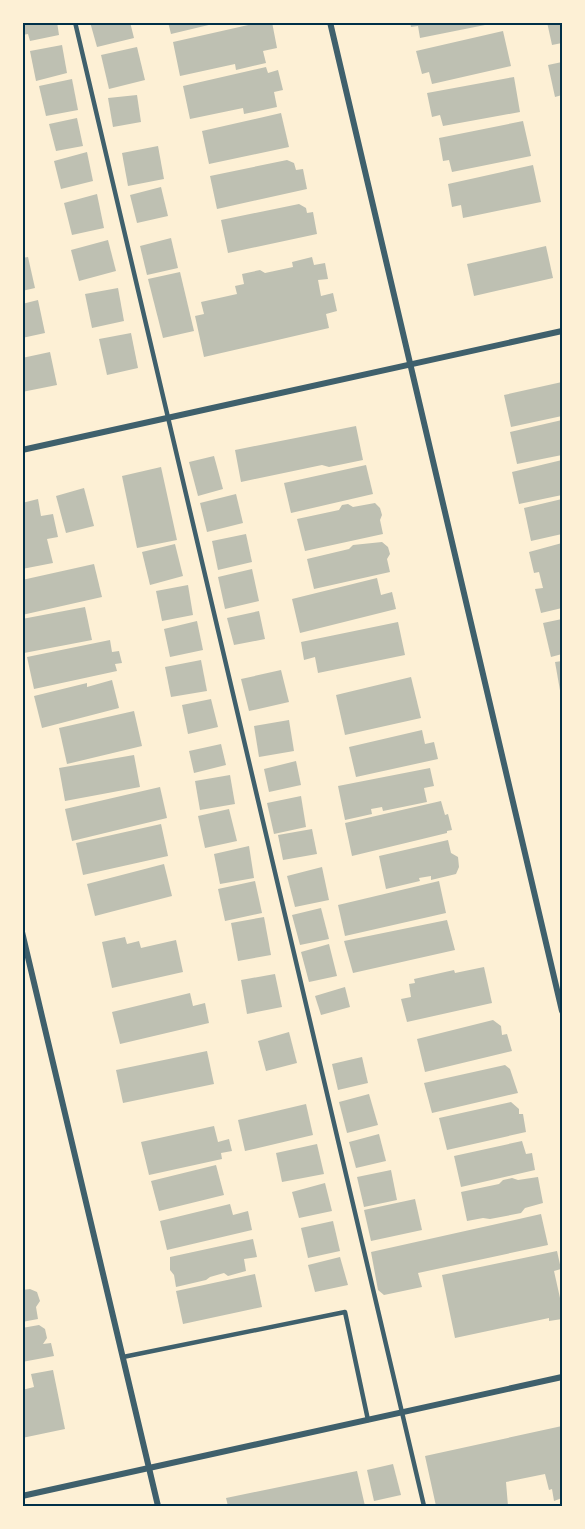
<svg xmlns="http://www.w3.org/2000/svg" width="585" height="1529" font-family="Lato,sans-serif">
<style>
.building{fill:#bec0b2}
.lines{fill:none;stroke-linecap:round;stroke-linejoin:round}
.service{stroke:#3f606c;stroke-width:4.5}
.minor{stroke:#3f606c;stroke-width:6}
.neatline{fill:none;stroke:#003049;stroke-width:2}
</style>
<rect width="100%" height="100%" fill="#fdf0d5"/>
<g class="building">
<path d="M57 22 59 35 30 41 28 34 22 35V23Z"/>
<path d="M90 22H130L134 38 97 47Z"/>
<path d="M168 22H217V23L171 34Z"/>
<path d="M262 22H272L277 48 263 51 266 63 236 70 235 64 180 76 173 42Z"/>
<path d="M410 22H490V24L420 38 418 26 411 27Z"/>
<path d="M547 22H562V43L552 45Z"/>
<path d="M503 31 511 66 432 84 429 72 422 74 416 51Z"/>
<path d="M62 45 67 73 36 81 30 51Z"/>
<path d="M137 47 145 80 109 89 101 55Z"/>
<path d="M562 62V95L555 97 548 65Z"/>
<path d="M266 67 268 73 278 70 283 90 274 92 277 107 244 114 243 108 190 119 183 86Z"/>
<path d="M514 77 520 112 443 126 440 115 432 117 427 93Z"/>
<path d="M72 79 78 110 46 116 39 86Z"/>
<path d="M137 95 141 122 113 127 108 98Z"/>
<path d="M281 113 289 147 209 164 202 131Z"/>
<path d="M77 118 83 146 56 151 49 124Z"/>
<path d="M523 121 531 156 452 172 449 160 443 161 439 138Z"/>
<path d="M158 146 164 179 128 186 122 153Z"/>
<path d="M87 152 93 181 61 189 54 161Z"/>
<path d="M287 160 294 163 296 170 303 169 307 189 217 209 210 176Z"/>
<path d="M533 165 541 202 463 218 461 205 452 207 448 184Z"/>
<path d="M161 187 168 216 137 223 130 195Z"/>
<path d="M97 194 104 228 72 235 64 203Z"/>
<path d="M299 204 306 208 307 213 313 212 317 234 228 253 221 220Z"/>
<path d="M171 238 178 268 147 275 140 246Z"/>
<path d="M108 240 116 271 79 281 71 250Z"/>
<path d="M546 246 553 278 474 296 467 264Z"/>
<path d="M28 257 35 288 22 291V258Z"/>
<path d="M312 257 314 265 325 263 328 279 318 280 321 296 333 293 337 311 326 314 329 328 204 357 195 316 204 314 201 302 237 294 235 286 244 284 242 274 260 270 265 273 293 267 292 262Z"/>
<path d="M180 272 194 331 163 338 148 279Z"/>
<path d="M118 288 124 321 92 328 85 294Z"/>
<path d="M38 300 45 333 22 338V304Z"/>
<path d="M131 333 138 368 107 375 99 339Z"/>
<path d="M50 352 57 385 22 392V358Z"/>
<path d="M562 382V416L511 427 504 395Z"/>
<path d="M562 420V455L517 464 510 432Z"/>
<path d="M356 426 363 460 329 467 322 465 241 482 235 450Z"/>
<path d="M214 456 223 489 198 496 189 462Z"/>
<path d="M562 460V495L519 504 512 472Z"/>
<path d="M366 465 373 494 291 513 284 483Z"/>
<path d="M161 467 177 540 137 548 122 476Z"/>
<path d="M84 488 94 526 66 533 56 496Z"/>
<path d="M236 494 243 523 207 532 200 503Z"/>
<path d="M38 499 41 516 53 514 58 537 47 539 53 563 22 569V503Z"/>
<path d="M562 499V534L531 541 524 508Z"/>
<path d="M375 503 380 508 382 515 380 520 383 534 305 551 297 519 339 510 342 505 348 504 353 507Z"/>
<path d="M246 534 252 562 218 570 212 541Z"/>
<path d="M382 542 388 547 390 554 387 559 390 572 314 589 307 559 349 549 353 545Z"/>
<path d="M562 543V608L541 613 535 589 543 588 539 572 534 573 529 552Z"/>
<path d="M175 544 183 576 150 585 142 552Z"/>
<path d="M94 564 102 597 22 615V580Z"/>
<path d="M252 569 259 601 225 609 218 577Z"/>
<path d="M377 578 381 595 392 592 396 609 300 633 292 599Z"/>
<path d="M188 585 193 615 162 621 156 591Z"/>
<path d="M85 607 92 640 24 653 22 619Z"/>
<path d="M259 611 265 639 234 645 227 618Z"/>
<path d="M562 619V654L551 657 543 623Z"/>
<path d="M197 621 203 650 170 657 164 629Z"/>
<path d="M398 622 405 655 318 673 315 657 304 660 301 642Z"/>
<path d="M110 640 112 652 119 651 122 663 115 664 117 671 34 689 27 657Z"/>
<path d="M201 660 207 691 171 697 165 667Z"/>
<path d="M562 661V696H561L555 662Z"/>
<path d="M281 670 289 702 249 711 241 679Z"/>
<path d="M411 677 421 718 345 735 336 695Z"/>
<path d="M112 680 119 708 42 728 34 696 87 683V687Z"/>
<path d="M211 699 218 727 188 734 182 705Z"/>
<path d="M134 711 142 746 67 764 59 728Z"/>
<path d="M289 720 294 751 259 757 254 726Z"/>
<path d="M422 730 425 744 434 742 438 759 356 777 349 747Z"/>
<path d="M221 744 226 765 194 773 189 751Z"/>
<path d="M134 755 140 787 65 801 59 768Z"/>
<path d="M296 761 301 785 269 792 264 769Z"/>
<path d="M430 768 434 786 424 788 427 802 383 811 382 807 371 809 372 814 345 820 338 786Z"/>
<path d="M230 775 235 804 200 810 195 781Z"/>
<path d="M160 787 167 818 72 841 65 809Z"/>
<path d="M301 796 306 827 274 834 267 803Z"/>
<path d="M441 801 445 815 448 814 452 830 447 831V833L352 856 345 823Z"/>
<path d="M229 809 237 841 205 848 198 816Z"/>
<path d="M161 824 168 856 83 875 76 843Z"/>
<path d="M312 829 317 854 283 860 278 835Z"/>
<path d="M448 840 451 853 458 857 459 867 456 874 431 880V876L419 878 420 881 386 889 379 856Z"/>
<path d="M249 846 254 878 220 884 214 854Z"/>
<path d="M164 864 172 896 95 916 87 884Z"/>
<path d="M322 867 329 900 295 907 287 876Z"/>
<path d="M255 881 262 913 225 921 218 889Z"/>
<path d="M439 881 446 913 345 936 338 905Z"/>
<path d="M321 908 329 939 300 945 292 915Z"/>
<path d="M264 917 271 955 238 961 231 923Z"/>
<path d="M447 920 455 950 353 973 344 941Z"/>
<path d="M125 937 127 944 139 941 141 948 176 940 183 972 112 988 102 942Z"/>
<path d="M329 944 337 976 309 982 301 952Z"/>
<path d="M484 967 492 1003 407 1022 401 999 411 997 409 984 415 983 414 979 454 970 455 973Z"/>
<path d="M275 974 282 1007 247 1014 241 980Z"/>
<path d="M345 987 350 1007 321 1015 315 996Z"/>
<path d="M190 993 193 1006 205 1003 209 1023 120 1044 112 1012Z"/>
<path d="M493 1020 501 1026 502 1035 507 1034 512 1051 425 1072 417 1039Z"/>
<path d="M289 1032 297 1063 266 1071 258 1041Z"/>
<path d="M207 1051 214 1084 123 1103 116 1070Z"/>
<path d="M362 1057 368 1083 338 1090 332 1064Z"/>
<path d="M505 1065 510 1069 518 1093 432 1113 424 1083Z"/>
<path d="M369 1094 378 1125 347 1133 339 1102Z"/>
<path d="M511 1102 519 1109V1114H523L526 1132 447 1150 439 1118Z"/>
<path d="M306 1104 313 1135 245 1151 238 1120Z"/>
<path d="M214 1126 218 1142 229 1139 232 1151 221 1153 222 1159 149 1175 141 1142Z"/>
<path d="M379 1134 386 1161 356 1168 349 1142Z"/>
<path d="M522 1141 526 1154 532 1153 535 1170 461 1187 454 1156Z"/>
<path d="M317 1144 324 1174 282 1182 276 1153Z"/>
<path d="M216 1165 224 1195 159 1211 151 1181Z"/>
<path d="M391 1170 397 1200 364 1207 357 1177Z"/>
<path d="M538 1177 543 1203 525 1208 521 1213 490 1219 483 1218 467 1221 461 1192 499 1184 503 1180 512 1178 518 1180Z"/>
<path d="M325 1183 332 1211 299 1218 292 1192Z"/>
<path d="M415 1199 422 1230 371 1241 364 1210Z"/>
<path d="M230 1204 233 1215 248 1211 252 1230 167 1250 160 1221Z"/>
<path d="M541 1214 548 1245 418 1273 422 1287 384 1295 378 1290 371 1252Z"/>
<path d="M333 1221 340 1251 308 1258 301 1228Z"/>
<path d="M253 1239 257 1257 244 1259 246 1271 228 1276 224 1273 210 1277 206 1280 176 1287 174 1275 170 1270V1257Z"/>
<path d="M557 1251 561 1269 554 1271 560 1298H562V1319L549 1321V1318L455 1338 442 1275Z"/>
<path d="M340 1257 348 1285 315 1292 308 1265Z"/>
<path d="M255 1274 262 1307 183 1324 176 1291Z"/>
<path d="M30 1289 37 1292 40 1301 36 1307 38 1319 22 1322V1290Z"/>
<path d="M39 1325 45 1329 47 1338 43 1344 51 1343 54 1356 22 1362V1328Z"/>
<path d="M53 1370 65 1429 22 1438V1390L34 1387 31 1374Z"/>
<path d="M562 1426V1498L554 1501 552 1489 549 1490 545 1474 506 1482 508 1506H453V1504L436 1506 425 1456Z"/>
<path d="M393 1464 401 1495 374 1501 367 1470Z"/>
<path d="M357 1471 365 1506H228L226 1498Z"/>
</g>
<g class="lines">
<g class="service">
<path d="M75 22 424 1506"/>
<path d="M123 1357 345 1312 368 1420"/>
</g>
<g class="minor">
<path d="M330 22 562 1011"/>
<path d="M22 450 562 331"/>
<path d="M22 932 158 1506"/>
<path d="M22 1496 562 1377"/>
</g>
</g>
<rect width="585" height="1529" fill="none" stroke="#fdf0d5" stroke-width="48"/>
<rect x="24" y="24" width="537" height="1481" class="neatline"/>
</svg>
